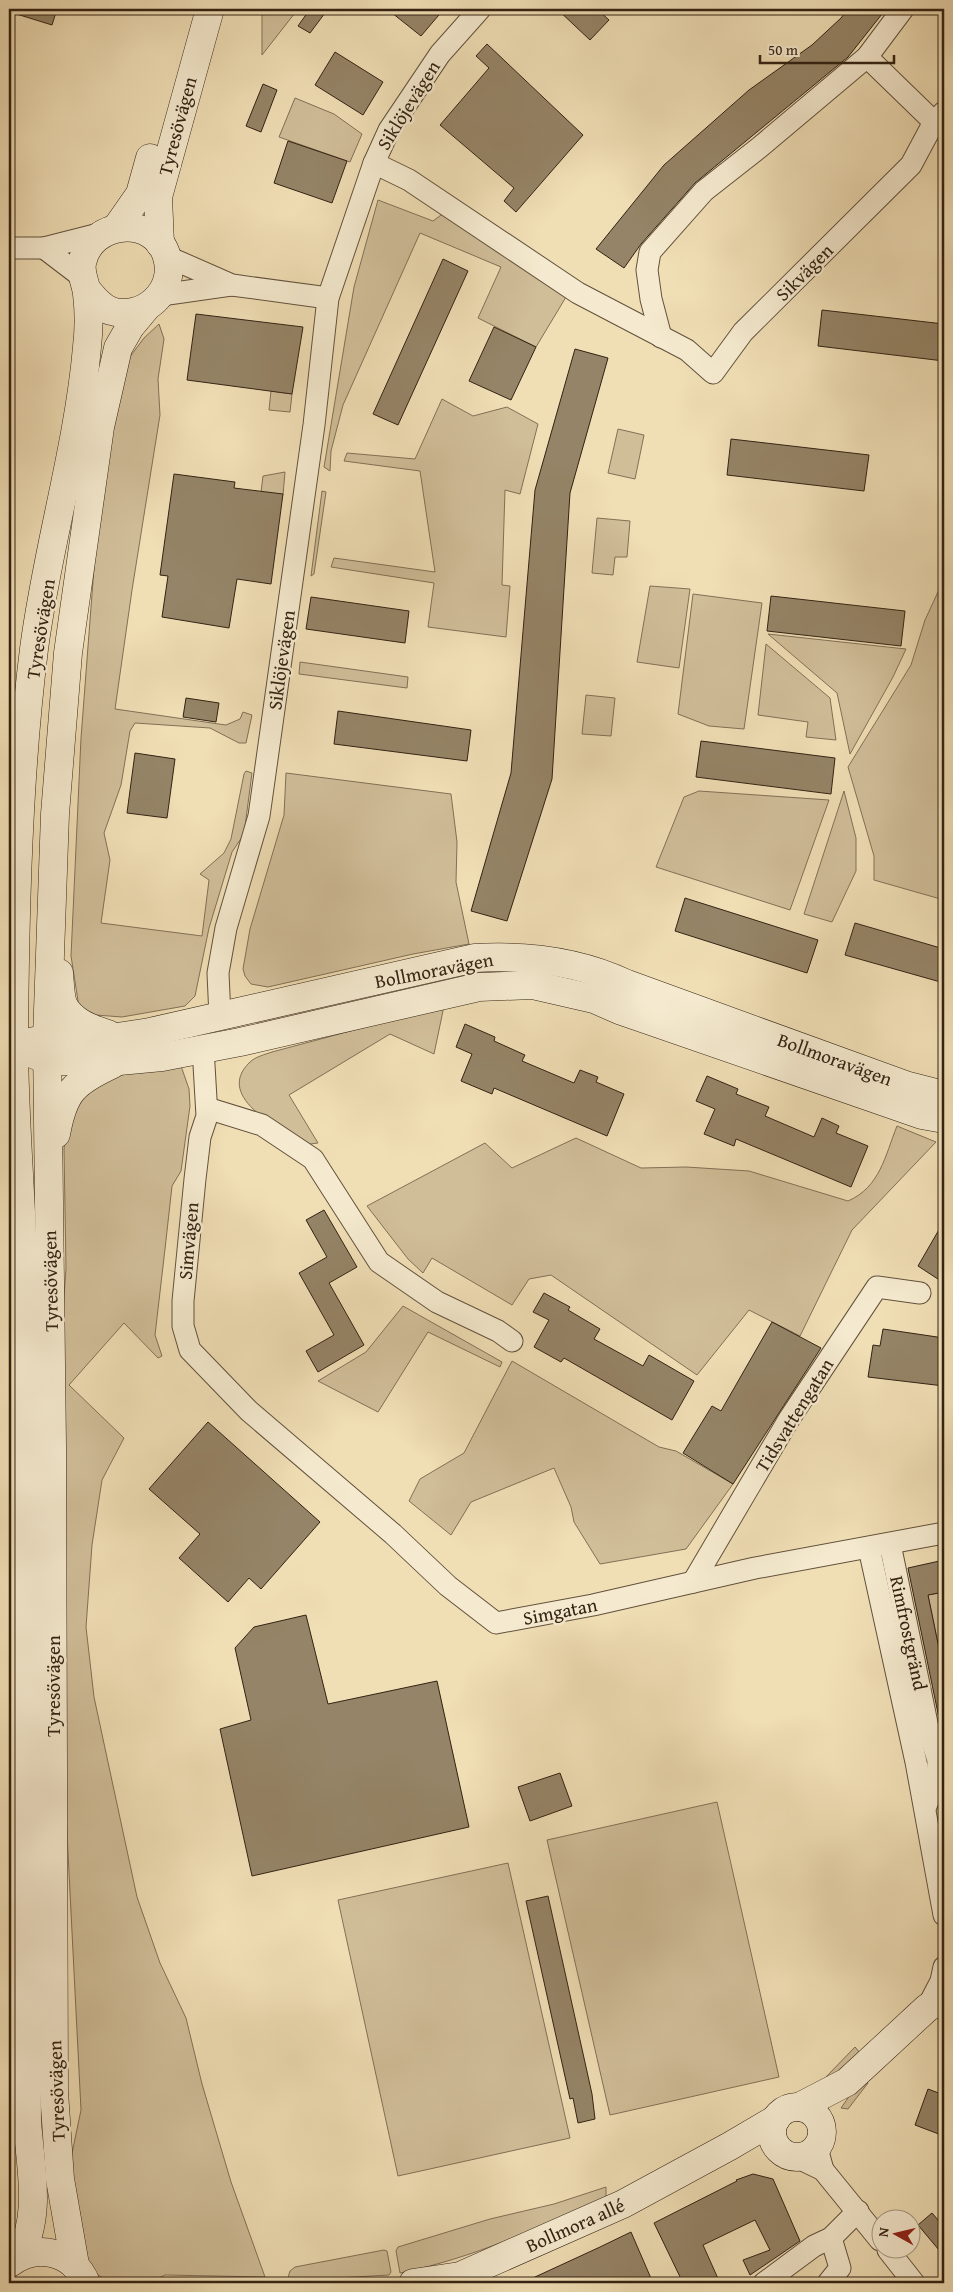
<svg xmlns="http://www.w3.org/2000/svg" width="953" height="2292" font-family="'Gentium Book Plus',serif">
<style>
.green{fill:#d0be99;stroke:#827056}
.building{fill:#958467;stroke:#332213}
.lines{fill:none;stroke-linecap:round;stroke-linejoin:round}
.street-casing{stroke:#62513c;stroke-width:23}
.secondary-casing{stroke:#332213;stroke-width:29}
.street{stroke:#f5eacf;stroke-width:21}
.secondary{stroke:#f5eacf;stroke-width:28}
.labels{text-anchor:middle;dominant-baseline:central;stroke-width:5;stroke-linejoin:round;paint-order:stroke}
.street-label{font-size:19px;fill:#332213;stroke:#f5eacf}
</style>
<rect width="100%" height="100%" fill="#f0deb5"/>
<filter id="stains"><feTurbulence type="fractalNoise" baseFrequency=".004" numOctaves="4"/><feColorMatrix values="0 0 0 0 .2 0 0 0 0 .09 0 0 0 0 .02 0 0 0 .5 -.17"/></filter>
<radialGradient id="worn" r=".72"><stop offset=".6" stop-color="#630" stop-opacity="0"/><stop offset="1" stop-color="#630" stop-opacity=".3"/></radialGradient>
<g class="green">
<path d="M262 9H298L262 55Z"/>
<path d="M295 98 334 114 362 134 350 162 279 137Z"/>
<path d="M378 200 433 221 445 212 569 292 536 347 478 318 501 267 420 233 343 405 331 451 330 471 324 467 354 287Z"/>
<path d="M159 324 164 339 158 379 160 415 132 590 115 709 226 725 240 719 243 712 252 715 246 743H239L210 728 135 723 130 731 121 785 104 833 110 860 101 923 202 936 209 880 200 874 224 853 231 839 244 774 246 771 252 773 244 834 232 852 209 928 195 996 185 1006 122 1017 96 1015 79 1007 71 956 81 738 99 503 108 432 129 358 144 338Z"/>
<path d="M271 391 292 394 290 412 269 410Z"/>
<path d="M442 399 473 416 507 407 538 424 520 494 505 490 502 585 510 586 506 637 428 627 434 583 331 567 334 558 435 572 420 471 344 461 347 453 415 459Z"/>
<path d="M618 429 644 435 635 479 608 473Z"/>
<path d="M285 472 283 495 261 492 263 476Z"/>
<path d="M322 491 326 492 314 574 311 576Z"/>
<path d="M597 518 630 521 627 557H615L613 575 592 573Z"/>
<path d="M944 579V900L874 880V856L848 767 911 665 925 620Z"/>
<path d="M650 586 690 589 679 668 637 662Z"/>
<path d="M693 594 762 603 744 729 709 726 678 714Z"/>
<path d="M768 634 906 649 893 677 850 754 837 693Z"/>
<path d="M766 644 830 698 836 740 806 737 808 722 758 715Z"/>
<path d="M300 662 408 677 407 688 299 674Z"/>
<path d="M586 695 615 698 611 736 582 734Z"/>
<path d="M286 773 451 794 457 842 456 882 469 944 413 954 268 987 251 984 245 976 243 969 250 929 284 815Z"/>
<path d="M699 791 829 800 790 910 656 867 684 797Z"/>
<path d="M844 791 856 838V871L832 922 804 914Z"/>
<path d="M481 970C523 971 556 970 596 986L575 985 259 1025 256 1018Z"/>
<path d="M444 1006 434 1054 390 1034 289 1095 318 1143 310 1144C285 1132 212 1098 250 1062 255 1057 266 1054 272 1052Z"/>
<path d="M181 1066 189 1089 190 1106 181 1171 172 1186 165 1249 155 1335 162 1356 158 1358 124 1323 69 1385 124 1438 102 1480 92 1545 86 1627 94 1697 137 1897 160 1963 186 2018 202 2084 231 2182 265 2277 165 2275 149 2283H111L95 2273 81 2258 71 2158 81 2110 64 1773 58 1386 66 1268 64 1149 68 1119 83 1092 124 1073Z"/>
<path d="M897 1126 936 1142 852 1230 800 1336 749 1310 697 1375 551 1275 529 1279 512 1305 432 1258 423 1273 408 1259 367 1206 485 1143 512 1168 576 1138 641 1168 686 1167 749 1171 848 1201C880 1187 885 1156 897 1126Z"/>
<path d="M403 1306 502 1362 500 1367 428 1332 378 1412 318 1381 366 1352Z"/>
<path d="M512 1361 659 1447 676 1451 733 1484 686 1549 600 1564 574 1522 571 1507 554 1468 471 1502 451 1535 409 1501 420 1479 464 1453Z"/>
<path d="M944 1592V1673L928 1595Z"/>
<path d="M717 1802 779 2077 610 2115 547 1840Z"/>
<path d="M508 1863 570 2138 398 2176 338 1900Z"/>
<path d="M855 2047 860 2053 843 2069 824 2079Z"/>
<path d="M859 2082 868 2083 848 2109 841 2108Z"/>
<path d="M606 2187V2197C539 2228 473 2258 400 2273L396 2251 398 2247 490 2219 554 2204Z"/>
<path d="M384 2250 387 2251 391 2272 389 2275 287 2281 290 2271 295 2267Z"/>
</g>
<g class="building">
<path d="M10 9H57L52 25 10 12Z"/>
<path d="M310 9H328L310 33 298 26Z"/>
<path d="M387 9H444L421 36Z"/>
<path d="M557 9H597L609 20 590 40Z"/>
<path d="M848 9H886L848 57 695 183 641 244 624 268 596 249 664 165 749 90 812 45 841 18Z"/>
<path d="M487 44 583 135 516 212 504 201 514 188 440 125 489 68 476 56Z"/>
<path d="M335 52 383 82 363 115 315 85Z"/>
<path d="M263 84 277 90 261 132 246 126Z"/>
<path d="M288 141 347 161 332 203 274 183Z"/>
<path d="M443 259 468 271 398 425 373 414Z"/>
<path d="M822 310 944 324V361L818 346Z"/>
<path d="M196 314 303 327 292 394 187 380Z"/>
<path d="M494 327 536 347 511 400 469 381Z"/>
<path d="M575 349 608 358 570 493 552 779 507 921 471 911 511 773 535 490Z"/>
<path d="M731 439 869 455 864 491 727 475Z"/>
<path d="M174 474 235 482 234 488 283 494 271 584 237 579 229 628 162 617 168 576 160 575Z"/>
<path d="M771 596 905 611 901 646 767 631Z"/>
<path d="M311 597 409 611 405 643 306 629Z"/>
<path d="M186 698 219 703 216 722 183 717Z"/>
<path d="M338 711 471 730 467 761 334 744Z"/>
<path d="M701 741 835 758 831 794 696 777Z"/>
<path d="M135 753 175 759 167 818 127 813Z"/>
<path d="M685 898 818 940 807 973 675 931Z"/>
<path d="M855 923 944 949V983L845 955Z"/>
<path d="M465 1024 495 1037 494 1041 525 1055 522 1061 574 1083 580 1070 598 1077 596 1082 624 1094 607 1136 494 1088 492 1094 461 1081 472 1054 456 1047Z"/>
<path d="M707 1076 738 1089 736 1094 769 1107 765 1116 814 1137 822 1118 839 1126 836 1133 868 1146 851 1187 736 1139 734 1146 704 1134 715 1109 696 1101Z"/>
<path d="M324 1210 357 1267 329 1283 364 1345 318 1372 306 1351 334 1335 299 1273 327 1257 306 1220Z"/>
<path d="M944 1221V1283L918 1266Z"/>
<path d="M544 1293 570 1307 568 1310 600 1329 594 1339 643 1366 649 1355 694 1381 672 1420 564 1358 561 1362 534 1347 549 1320 533 1312Z"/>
<path d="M772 1322 821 1348 733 1484 683 1453 712 1406 721 1411Z"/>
<path d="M883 1329 944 1338V1386L868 1377 873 1345 880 1346Z"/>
<path d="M208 1422 320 1522 261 1589 249 1578 228 1602 179 1558 200 1534 149 1489Z"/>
<path d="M944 1560V1592L928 1595 944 1673V1723H940L908 1568Z"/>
<path d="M306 1615 328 1704 437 1681 469 1827 252 1876 220 1729 251 1720 235 1648 254 1627Z"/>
<path d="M560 1773 572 1806 530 1821 518 1787Z"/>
<path d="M548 1896 592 2094 595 2119 578 2123 573 2098 570 2099 526 1901Z"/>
<path d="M928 2089 944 2095V2136L915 2125Z"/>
<path d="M753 2174 773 2179 800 2241 750 2275 743 2260 770 2250 755 2220 703 2245 720 2283H683L654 2223 737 2181 736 2180Z"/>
<path d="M932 2213 944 2227V2256L918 2225Z"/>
<path d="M631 2232 653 2283H522L600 2247Z"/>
</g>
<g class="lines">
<g class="street-casing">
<g id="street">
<path d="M867 57 934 122"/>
<path d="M374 163 409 180 578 293 687 350 713 373 743 332 911 165 934 122 944 112"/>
<path d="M9 248H44L103 233"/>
<path d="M44 248 82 277"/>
<path d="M168 257 232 285 328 298"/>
<path d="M161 295 231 285"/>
<path d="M661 337 651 299 647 270 650 252 704 191 760 147 867 57 903 9"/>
<path d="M220 1017 218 973 226 928 259 816 314 425 328 298 374 163 389 130 440 54 480 9"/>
<path d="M203 1048 207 1116 200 1137 195 1179 183 1301V1326L190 1350 249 1411 393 1534 448 1586 496 1623 593 1605 755 1568 944 1533"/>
<path d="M207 1108 262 1125 313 1159 379 1262 437 1302 498 1331 512 1341"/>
<path d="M890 1544 928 1728 938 1760 937 1781 925 1808"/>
<path d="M869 1548 916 1762 944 1915"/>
<path d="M693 1582 789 1419 877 1287 920 1293"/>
<path d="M927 2008 941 1981 944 1967"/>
<path d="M817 2148 823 2170"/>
<path d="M796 2157 823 2170 880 2240"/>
<path d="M888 2250 914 2283"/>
<path d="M764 2283 814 2246 831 2238 858 2211"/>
<path d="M828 2283 840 2268 831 2238"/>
</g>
</g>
<g class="secondary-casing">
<g id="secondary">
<path d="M117 227 140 194 150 158"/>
<path d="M160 244 158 197 210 9"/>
<path d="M59 973C60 982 60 996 63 1004 71 1022 92 1029 108 1034"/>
<path d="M28 1042 47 1039 117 1037 150 1032 475 958C528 955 579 961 627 984L905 1085 944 1095"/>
<path d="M31 1053 48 1061H119L162 1057 240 1042 479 987 533 985 594 999 619 1010 922 1115 944 1119"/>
<path d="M56 1134C64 1090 74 1083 113 1064"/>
<path d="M799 2107 847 2082 927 2008 944 1997"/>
<circle cx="797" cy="2132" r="25"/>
<path d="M18 2257C43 2218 30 2165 27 2121 25 1846 28 1570 24 1295 23 1210 14 1125 14 1041 15 913 18 776 34 649 47 548 78 449 87 347 89 330 89 310 87 294 86 283 80 274 82 263 90 220 155 214 167 257 177 291 143 321 111 311 100 307 94 298 87 290"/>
<path d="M10 2263C37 2243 73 2251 86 2283"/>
<path d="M75 2265 60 2179 54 2092 52 1445 47 1039 55 814 68 653 100 427 118 348 130 327 145 309"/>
<path d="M413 2283 460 2276 623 2204 730 2146 776 2119"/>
</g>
</g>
<use href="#street" class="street"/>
<use href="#secondary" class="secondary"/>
</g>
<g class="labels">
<g class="street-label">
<text transform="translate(408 105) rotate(-58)">Siklöjevägen</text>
<text transform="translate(177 126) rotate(-75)">Tyresövägen</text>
<text transform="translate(804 272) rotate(-45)">Sikvägen</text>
<text transform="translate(40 629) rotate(-81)">Tyresövägen</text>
<text transform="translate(281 660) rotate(-82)">Siklöjevägen</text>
<text transform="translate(434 970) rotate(-11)">Bollmoravägen</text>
<text transform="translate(835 1059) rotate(20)">Bollmoravägen</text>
<text transform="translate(188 1241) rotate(-85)">Simvägen</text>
<text transform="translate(50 1281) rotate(-91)">Tyresövägen</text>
<text transform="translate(794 1415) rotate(-58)">Tidsvattengatan</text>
<text transform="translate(560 1611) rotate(-11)">Simgatan</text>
<text transform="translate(909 1633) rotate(78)">Rimfrostgränd</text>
<text transform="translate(53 1686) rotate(-90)">Tyresövägen</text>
<text transform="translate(56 2091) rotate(-92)">Tyresövägen</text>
<text transform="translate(575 2225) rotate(-24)">Bollmora allé</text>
</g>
</g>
<rect width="953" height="2292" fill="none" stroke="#f0deb5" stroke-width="30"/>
<rect x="10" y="10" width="933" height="2272" fill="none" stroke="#332213" stroke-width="2.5"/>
<rect x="15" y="15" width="923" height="2262" fill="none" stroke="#332213"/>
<g transform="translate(896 2234) rotate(278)"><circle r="24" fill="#f5eacf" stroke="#a79a84"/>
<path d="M0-4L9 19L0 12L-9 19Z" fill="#8f2418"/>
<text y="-8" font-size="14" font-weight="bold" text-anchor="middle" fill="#332213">N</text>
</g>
<path d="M760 55v8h134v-8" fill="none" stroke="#332213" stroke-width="2.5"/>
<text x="768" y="55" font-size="15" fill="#332213" stroke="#f5eacf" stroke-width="4" paint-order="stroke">50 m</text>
<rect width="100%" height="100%" filter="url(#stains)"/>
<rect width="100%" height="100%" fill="url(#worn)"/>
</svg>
